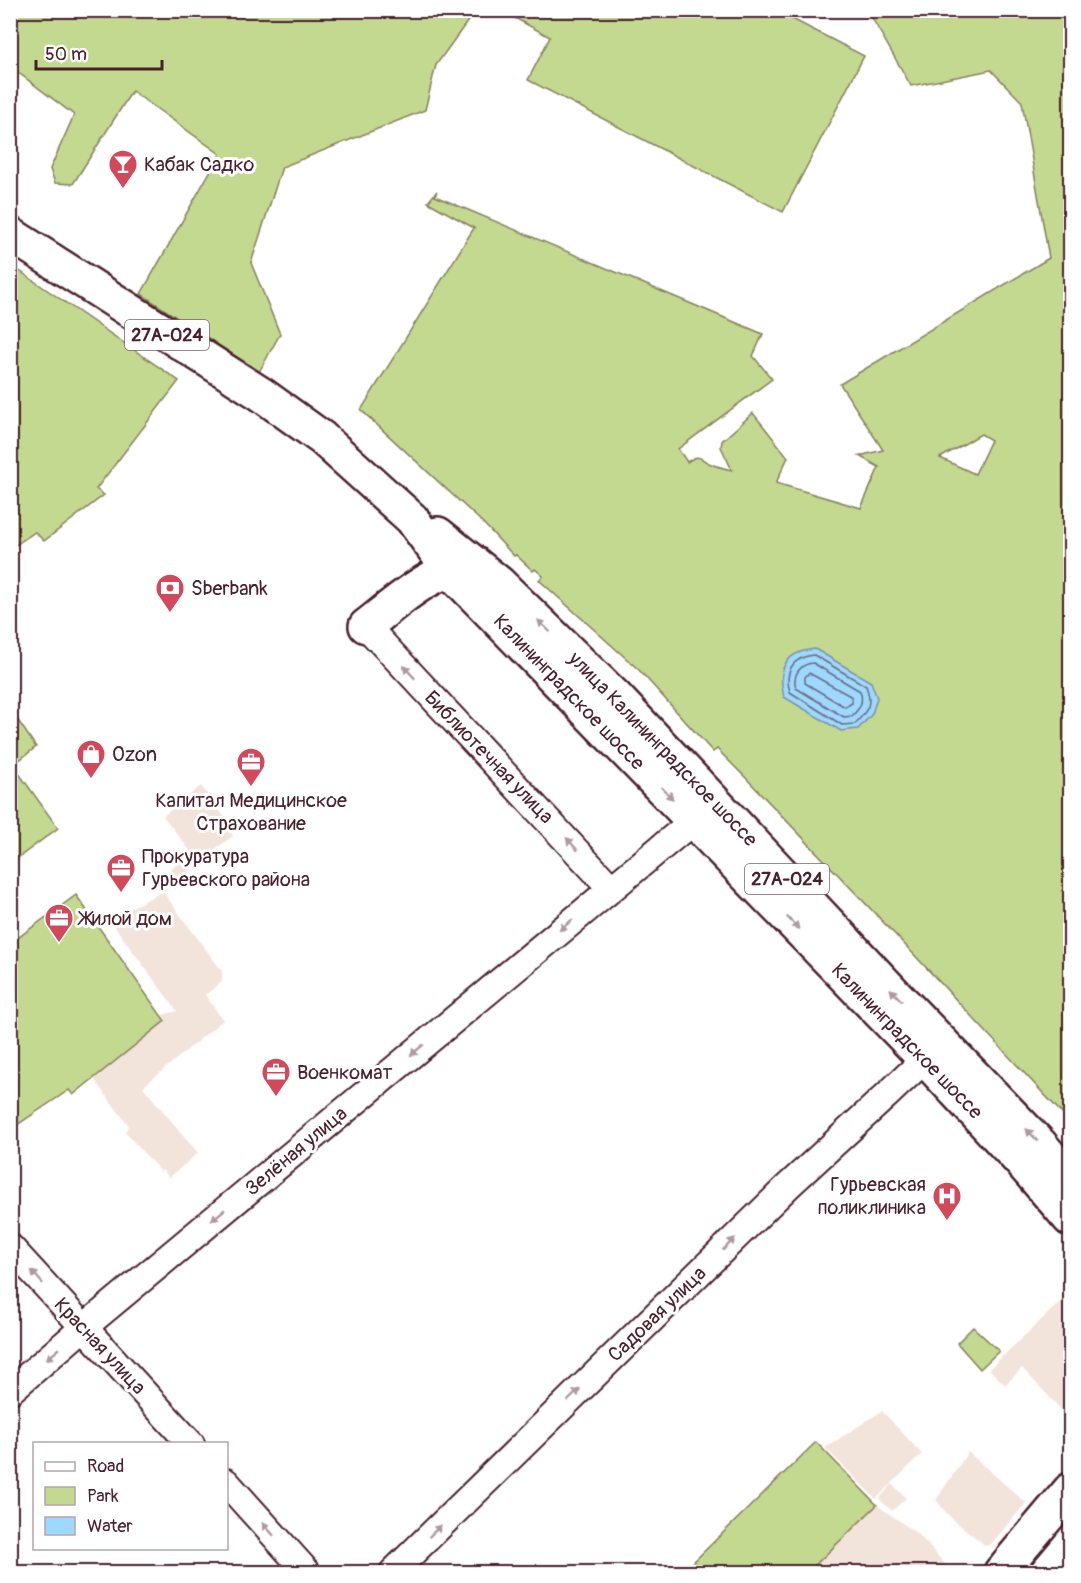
<svg xmlns="http://www.w3.org/2000/svg" width="1081" height="1583" font-family="Pangolin,sans-serif">
<style>
.built{fill:#f3e4db}
.green{fill:#c3d98f;stroke:#867c5d;stroke-width:1.5;fill-rule:evenodd}
.water{fill:#9dd9fe;stroke:#7c8faa;stroke-width:1.5}
.lines{fill:none;stroke-linecap:round;stroke-linejoin:round}
.shore{stroke:#6b697f;stroke-width:1.5}
.minor-casing{stroke:#4a1f2b;stroke-width:30}
.major-casing{stroke:#4a1f2b;stroke-width:38}
.minor{stroke:#fff;stroke-width:26}
.major{stroke:#fff;stroke-width:33}
.oneway{fill:#ae9aa0}
.labels{text-anchor:middle;dominant-baseline:central;stroke-width:6;stroke-linejoin:round;paint-order:stroke}
.shield{fill:#fff;stroke:#80626b;stroke-width:1.5}
.shield-label{font-size:18px;font-weight:bold;fill:#4a1f2b}
.poi-label{font-size:20px;fill:#4a1f2b;stroke:#fff;text-anchor:start}
.street-label{font-size:20px;fill:#4a1f2b;stroke:#fff}
</style>
<rect width="100%" height="100%" fill="#fff"/>
<filter id="ink" filterUnits="userSpaceOnUse"><feTurbulence type="fractalNoise" baseFrequency=".0167" numOctaves="2"/><feDisplacementMap in="SourceGraphic" scale="12" xChannelSelector="R" yChannelSelector="G"/><feConvolveMatrix kernelMatrix="1 2 1 2 8 2 1 2 1" color-interpolation-filters="sRGB"/></filter>
<g filter="url(#ink)">
<g class="built">
<path d="M201 786 226 819 224 824 233 836 207 855 199 857H195L163 816Z"/>
<path d="M183 859 191 870 163 892 222 971V982L205 995 223 1020 143 1087 198 1153 169 1178 163 1170 161 1172 125 1132 129 1126 94 1079 165 1021 162 1015 177 1011 109 919 162 892 155 881Z"/>
<path d="M1070 1293V1419L1022 1368 1005 1385 989 1369Z"/>
<path d="M882 1411 922 1454 876 1499 825 1448Z"/>
<path d="M968 1452 1026 1503 991 1544 986 1546 950 1517 936 1500Z"/>
<path d="M892 1484 906 1498 892 1511 879 1499Z"/>
<path d="M877 1505 919 1535 952 1572H808Z"/>
</g>
<g class="green">
<path d="M514 10 777 11 864 56 783 212 528 80 550 37 511 16Z"/>
<path d="M10 11 11 10 475 11 436 65 425 110 282 167 251 263 280 334 259 372 141 294 220 154 132 91 73 184 55 183 50 169 74 115 11 67Z"/>
<path d="M868 11H1070V1119L1069 1121 906 946 744 776 717 749 713 752 639 670 539 580 543 576 535 569 533 571 516 555 514 556 483 523 361 410 474 228 428 202 437 191 435 196 763 334 753 356 772 379 678 449 687 462C701 453 699 459 711 464 717 467 725 468 732 470L721 447 722 441 753 413 788 457 776 483 861 508 879 467 859 456 883 450 840 384 1049 258 1022 102 991 70 911 86ZM981 434 991 440 975 474 940 458Z"/>
<path d="M11 265 179 381 96 489 104 495 44 541 35 532 11 548Z"/>
<path d="M11 710 36 747 13 765 58 828 11 863Z"/>
<path d="M76 895 165 1021 73 1095 69 1090 11 1129V943Z"/>
<path d="M973 1327 999 1351 980 1369 957 1343Z"/>
<path d="M816 1442 877 1505 808 1572H683Z"/>
</g>
<path class="water" d="M815 649 871 682 877 698 872 714 858 729 841 731 784 697C777 668 785 652 815 649Z"/>
<g class="lines">
<g class="shore">
<path d="M814 655 866 686C873 704 868 710 855 724L842 725 790 692C784 672 792 657 814 655Z"/>
<path d="M813 663 860 691C864 702 860 708 852 716L844 717 796 688C792 675 800 664 813 663Z"/>
<path d="M809 673 852 697V703L845 707 805 683V677Z"/>
</g>
<g class="minor-casing">
<g id="minor">
<path d="M366 626 611 888"/>
<path d="M10 1247 191 1444"/>
<path d="M10 1391 83 1328 693 821"/>
<path d="M226 1482 307 1572"/>
<path d="M393 1572 788 1186 888 1094 925 1059"/>
</g>
</g>
<g class="major-casing">
<g id="major">
<path d="M10 234 261 394 322 438 412 519 450 571 925 1059 1021 1162 1070 1219"/>
<path d="M438 534 499 583 615 696 897 996 1041 1145 1070 1179"/>
<path d="M366 626C390 608 439 561 471 570"/>
<path d="M1001 1572 1070 1490"/>
</g>
</g>
<use href="#minor" class="minor"/>
<use href="#major" class="major"/>
</g>
<defs><path id="oneway-solid" d="M-6-.8H1V-3.2L6.5 0L1 3.2V.8H-6Z" transform="scale(1.5)"/></defs>
<g class="oneway">
<use href="#oneway-solid" transform="translate(544 626) rotate(-136)"/>
<use href="#oneway-solid" transform="translate(409 672) rotate(-133)"/>
<use href="#oneway-solid" transform="translate(667 793) rotate(46)"/>
<use href="#oneway-solid" transform="translate(572 844) rotate(-132)"/>
<use href="#oneway-solid" transform="translate(793 923) rotate(46)"/>
<use href="#oneway-solid" transform="translate(566 925) rotate(140)"/>
<use href="#oneway-solid" transform="translate(896 995) rotate(-134)"/>
<use href="#oneway-solid" transform="translate(417 1050) rotate(140)"/>
<use href="#oneway-solid" transform="translate(1032 1135) rotate(-134)"/>
<use href="#oneway-solid" transform="translate(218 1215) rotate(140)"/>
<use href="#oneway-solid" transform="translate(729 1244) rotate(-45)"/>
<use href="#oneway-solid" transform="translate(37 1277) rotate(-132)"/>
<use href="#oneway-solid" transform="translate(53 1354) rotate(140)"/>
<use href="#oneway-solid" transform="translate(574 1395) rotate(-44)"/>
<use href="#oneway-solid" transform="translate(268 1529) rotate(-132)"/>
<use href="#oneway-solid" transform="translate(435 1531) rotate(-44)"/>
</g>
</g>
<defs>
<g id="bar-pin" transform="scale(1.5)"><path d="M0 17L-7.5 6A9.5 9.5 0 1 1 7.5 6Z" fill="#d1495b" stroke="#fff"/><path d="M-6-5H6L.8 .8V4.5H3.5V6h-7V4.5H-.8V.8Z" fill="#fff"/></g>
<g id="bank-pin" transform="scale(1.5)"><path d="M0 17L-7.5 6A9.5 9.5 0 1 1 7.5 6Z" fill="#d1495b" stroke="#fff"/><path d="M-6-4H6V4H-6ZM0-2.3a2.3 2.3 0 1 0 0 4.6a2.3 2.3 0 1 0 0-4.6Z" fill="#fff"/></g>
<g id="shop-pin" transform="scale(1.5)"><path d="M0 17L-7.5 6A9.5 9.5 0 1 1 7.5 6Z" fill="#d1495b" stroke="#fff"/><path d="M-5-2.5h2.3a2.7 3.5 0 0 1 5.4 0H5L5.5 6h-11ZM-1.5-2.5h3a1.5 2.3 0 0 0-3 0Z" fill="#fff"/></g>
<g id="office-pin" transform="scale(1.5)"><path d="M0 17L-7.5 6A9.5 9.5 0 1 1 7.5 6Z" fill="#d1495b" stroke="#fff"/><path d="M-6-3h4V-5.5h4V-3h4V5H-6ZM-1-4.5V-3h2v-1.5ZM-6 0V1H6V0Z" fill="#fff"/></g>
<g id="hospital-pin" transform="scale(1.5)"><path d="M0 17L-7.5 6A9.5 9.5 0 1 1 7.5 6Z" fill="#d1495b" stroke="#fff"/><path d="M-5-5h3v3.5h4V-5h3V5h-3V1.5h-4V5h-3Z" fill="#fff"/></g>
</defs>
<g fill-rule="evenodd">
<use href="#bar-pin" x="123" y="164"/>
<use href="#bank-pin" x="170" y="588"/>
<use href="#shop-pin" x="91" y="754"/>
<use href="#office-pin" x="251" y="762"/>
<use href="#office-pin" x="121" y="868"/>
<use href="#office-pin" x="59" y="918"/>
<use href="#office-pin" x="276" y="1072"/>
<use href="#hospital-pin" x="947" y="1196"/>
</g>
<g class="labels">
<g class="shield">
<rect x="125" y="320" width="84" height="30" rx="4.5"/>
<rect x="745" y="864" width="84" height="30" rx="4.5"/>
</g>
<g class="shield-label">
<text x="167" y="335">27А-024</text>
<text x="787" y="879">27А-024</text>
</g>
<g class="poi-label">
<text x="144" y="164">Кабак Садко</text>
<text x="191" y="588">Sberbank</text>
<text x="112" y="754">Ozon</text>
<text x="251" y="800" text-anchor="middle">Капитал Медицинское<tspan x="251" dy="23">Страхование</tspan></text>
<text x="142" y="856">Прокуратура<tspan x="142" dy="23">Гурьевского района</tspan></text>
<text x="80" y="918">Жилой дом</text>
<text x="297" y="1072">Военкомат</text>
<text x="926" y="1184" text-anchor="end">Гурьевская<tspan x="926" dy="23">поликлиника</tspan></text>
</g>
<g class="street-label">
<text transform="translate(569 692) rotate(46)">Калининградское шоссе</text>
<text transform="translate(663 749) rotate(46)">улица Калининградское шоссе</text>
<text transform="translate(489 757) rotate(46)">Библиотечная улица</text>
<text transform="translate(907 1041) rotate(46)">Калининградское шоссе</text>
<text transform="translate(296 1151) rotate(-40)">Зелёная улица</text>
<text transform="translate(657 1314) rotate(-44)">Садовая улица</text>
<text transform="translate(100 1346) rotate(47)">Красная улица</text>
</g>
</g>
<rect width="1081" height="1583" fill="none" stroke="#fff" stroke-width="36"/>
<rect x="18" y="18" width="1045" height="1547" fill="none" stroke="#4a1f2b" stroke-width="2" filter="url(#ink)"/>
<rect x="33" y="1442" width="195" height="108" fill="#ffffff" stroke="#b7a5aa" stroke-width="1.5"/>
<rect x="45" y="1462" width="30" height="9" fill="#ffffff" stroke="#b7a5aa" stroke-width="1.5"/>
<text x="87" y="1472" font-size="18" fill="#4a1f2b">Road</text>
<rect x="45" y="1487" width="30" height="18" fill="#c3d98f" stroke="#b7a5aa" stroke-width="1.5"/>
<text x="87" y="1502" font-size="18" fill="#4a1f2b">Park</text>
<rect x="45" y="1517" width="30" height="18" fill="#9dd9fe" stroke="#b7a5aa" stroke-width="1.5"/>
<text x="87" y="1532" font-size="18" fill="#4a1f2b">Water</text>
<path d="M36 60v9h126v-9" fill="none" stroke="#4a1f2b" stroke-width="3"/>
<text x="45" y="60" font-size="18" fill="#4a1f2b" stroke="#ffffff" stroke-width="4.5" paint-order="stroke">50 m</text>
</svg>
